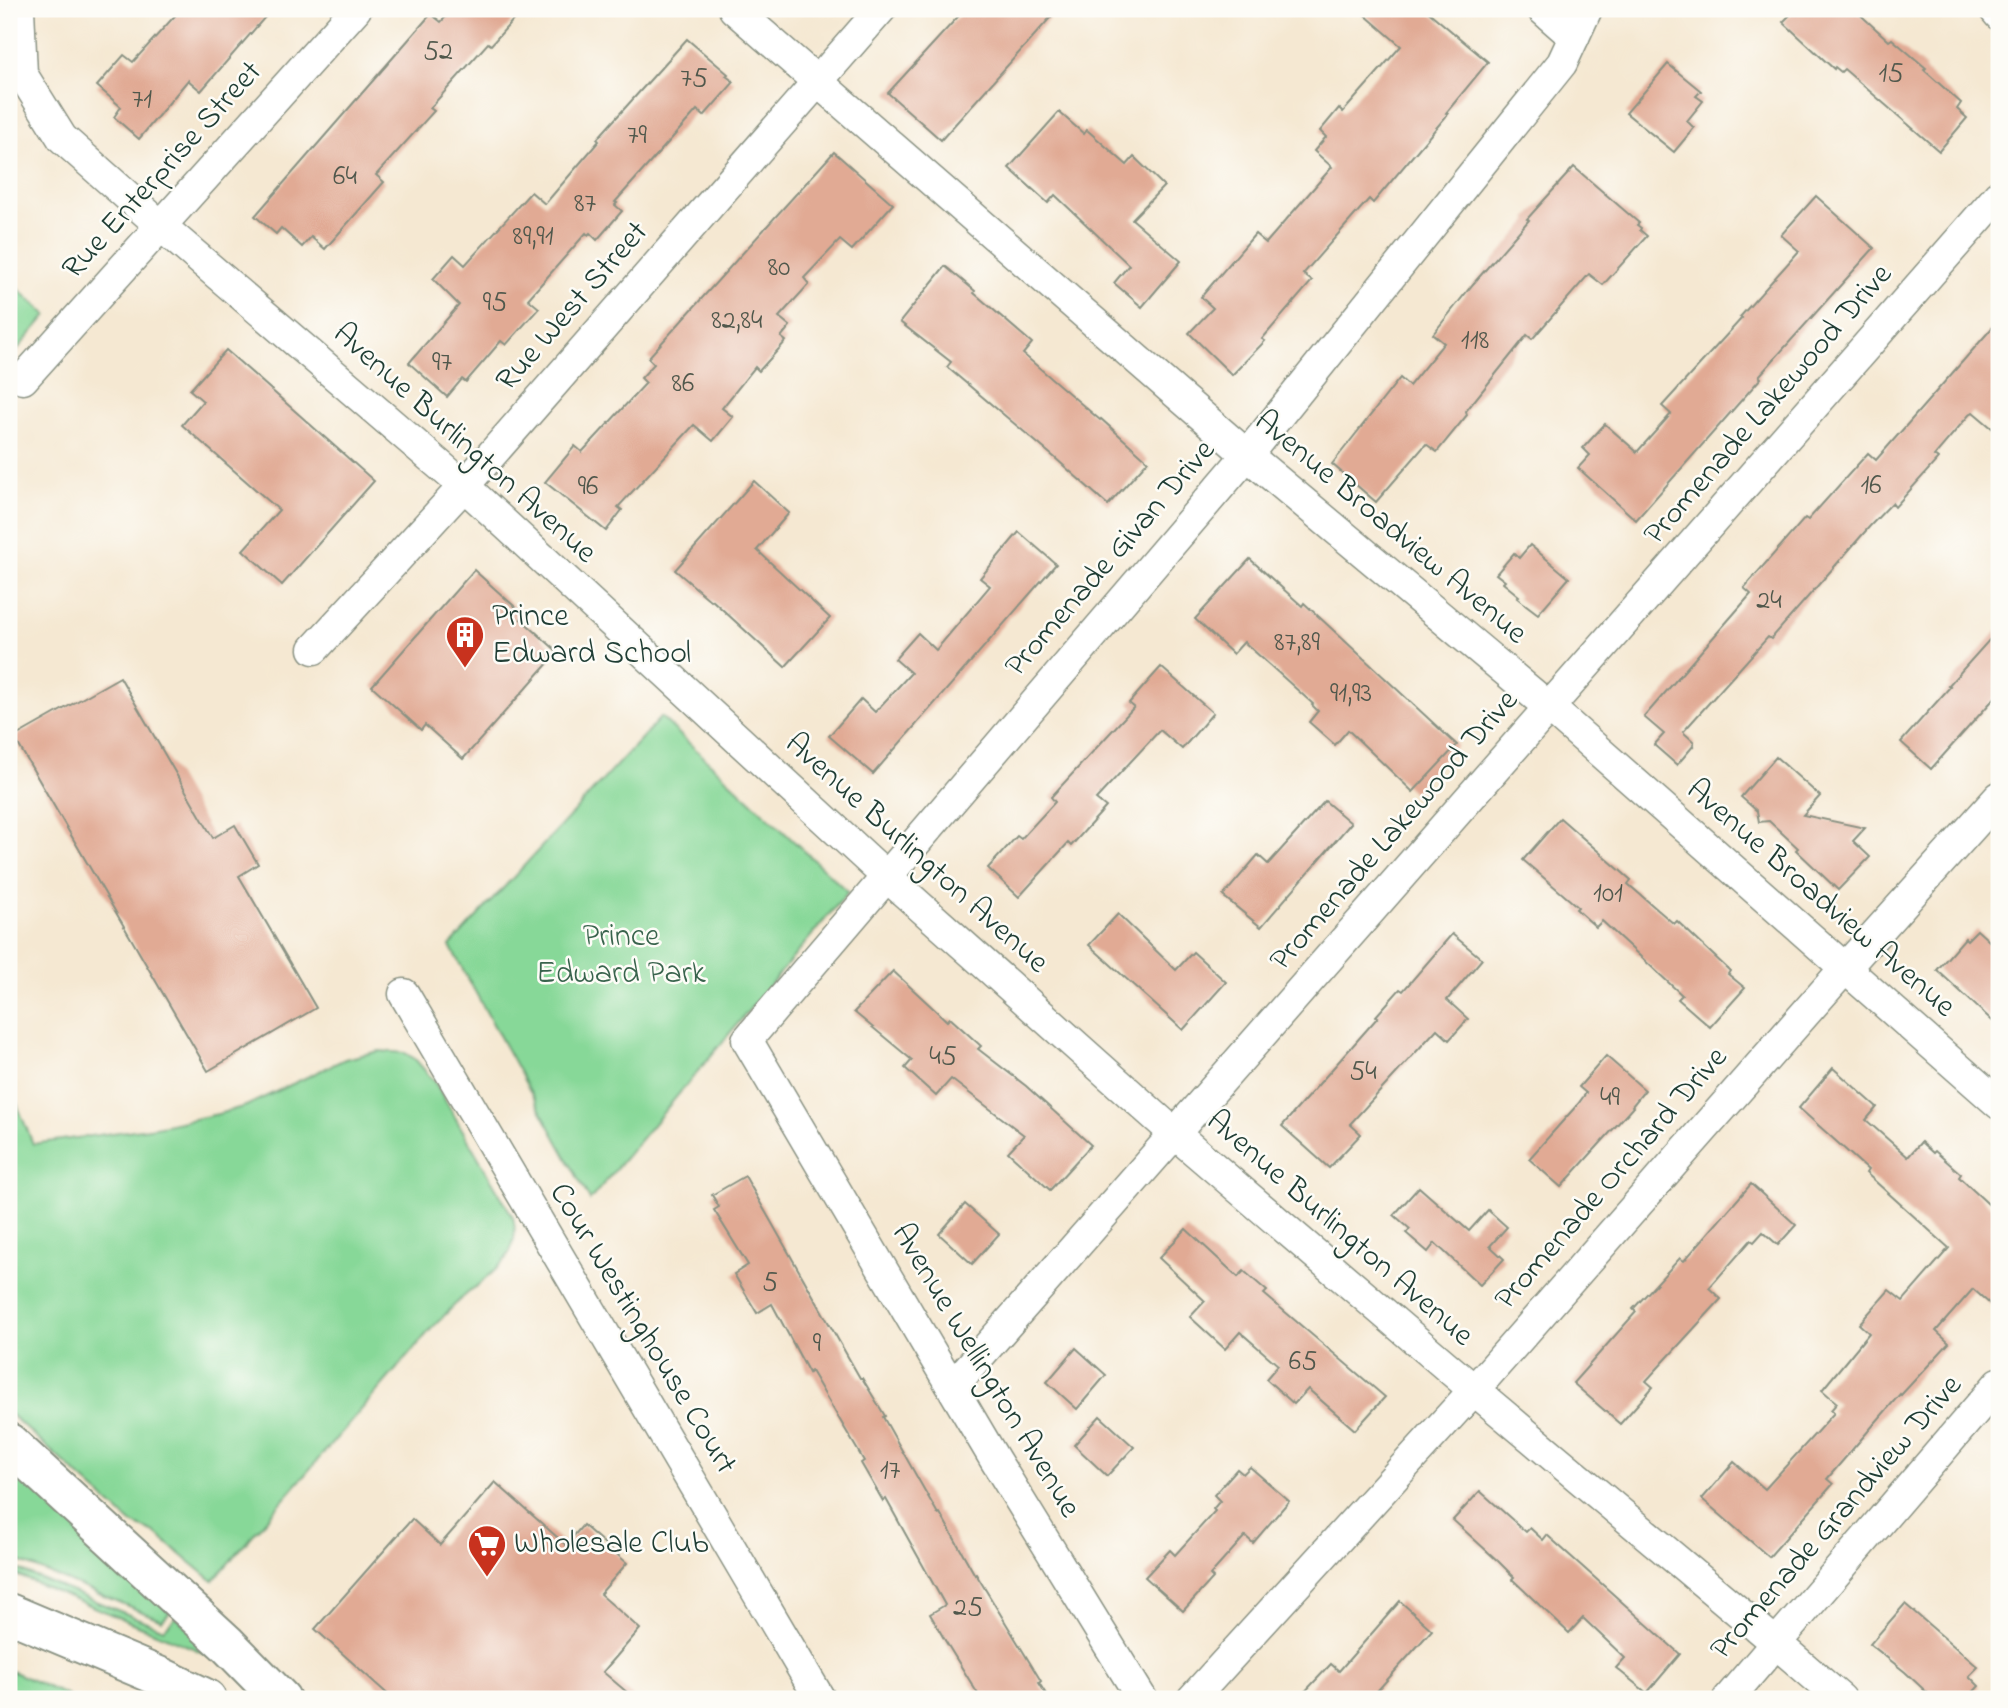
<svg xmlns="http://www.w3.org/2000/svg" width="2008" height="1708" font-family="'Indie Flower',sans-serif">
<style>
.green{fill:#87d898;stroke:#538a66;stroke-width:2}
.building{fill:#e1aa94}
.lines{fill:none;stroke-linecap:round;stroke-linejoin:round}
.street-casing{stroke:#8a9283;stroke-width:33}
.secondary-casing{stroke:#8a9283;stroke-width:42}
.street{stroke:#fff;stroke-width:30}
.secondary{stroke:#fff;stroke-width:38}
.labels{text-anchor:middle;dominant-baseline:central;stroke-width:5;stroke-linejoin:round;paint-order:stroke}
.number-label{font-size:28px;fill:#50584c}
.street-label{font-size:32px;fill:#1f3d34;stroke:#fdfcf7}
.poi-label{font-size:32px;fill:#1f3d34;stroke:#fdfcf7;text-anchor:start}
.park-label{font-size:32px;fill:#39644d;stroke:#fdfcf7}
</style>
<rect width="100%" height="100%" fill="#fdfcf7"/>
<filter id="ink" filterUnits="userSpaceOnUse"><feTurbulence type="fractalNoise" baseFrequency=".0143" numOctaves="2"/><feDisplacementMap in="SourceGraphic" scale="14" xChannelSelector="R" yChannelSelector="G"/><feConvolveMatrix kernelMatrix="1 2 1 2 8 2 1 2 1" color-interpolation-filters="sRGB"/></filter>
<filter id="wash" filterUnits="userSpaceOnUse"><feTurbulence type="fractalNoise" baseFrequency=".00686" numOctaves="4" result="noise"/><feDisplacementMap in="SourceGraphic" scale="28" xChannelSelector="R" yChannelSelector="G"/><feGaussianBlur stdDeviation="1.57" result="paint"/><feColorMatrix in="noise" values="0 0 0 0 0 0 0 0 0 0 0 0 0 0 0 0 0 1.4 0 .05"/><feComposite in="paint" operator="in"/></filter>
<g filter="url(#wash)">
<rect width="100%" height="100%" fill="#f5e8d2"/>
<g class="green">
<path d="M18 289 47 315 9 359V296Z"/>
<path d="M661 717 848 892 590 1200 450 946Z"/>
<path d="M379 1051 405 1053 415 1059 434 1081 513 1217C523 1258 488 1275 462 1298 451 1308 441 1319 431 1329L213 1581 155 1533 131 1523 9 1413V1085L33 1144 156 1127 218 1114 246 1106 345 1059Z"/>
<path d="M9 1466 170 1612 162 1620 9 1557Z"/>
<path d="M9 1566 164 1629 176 1617 228 1665 195 1649 9 1572Z"/>
<path d="M9 1670 68 1696 69 1698 9 1699Z"/>
</g>
<g id="blocks">
<g class="building">
<path d="M181 9H272L201 91 188 80 139 139 114 117 121 107 97 86 124 55 133 62Z"/>
<path d="M453 9H523L491 45 488 43 430 108 434 111 376 175 384 182 325 249 311 237 302 247 281 228 276 234 255 216 431 14 441 22Z"/>
<path d="M965 9H1058L941 140 888 93Z"/>
<path d="M1358 9H1425L1488 62 1446 113 1448 114 1373 203 1369 199 1303 274 1312 281 1262 339 1265 341 1232 375 1189 333 1213 308 1201 297 1255 234 1266 243 1332 167 1314 151 1326 137 1320 131 1339 108 1343 112 1401 46Z"/>
<path d="M1796 9H1854L1889 41 1892 39 1926 68 1924 70 1961 103 1957 109 1967 118 1939 151 1844 69 1841 72 1835 67 1834 69 1783 22Z"/>
<path d="M687 39 728 74 726 76 734 82 704 116 697 110 615 202 617 203 615 205 622 211 597 240 590 233 588 235 586 233 528 299 539 308 506 345 501 341 466 382 462 379 447 397 409 363 459 305 433 279 454 255 465 265 531 192 545 204 599 141 597 139Z"/>
<path d="M1668 64 1701 91 1696 96 1703 101 1687 121 1694 128 1674 152 1626 113Z"/>
<path d="M1059 112 1084 134 1087 130 1127 165 1134 157 1164 186 1132 219 1181 261 1142 307 1114 283 1129 265 1055 195 1048 203 1009 168Z"/>
<path d="M834 152 893 204 852 250 840 240 804 278 809 284 779 317 790 326 781 337 786 341 759 371 755 367 722 408 733 417 713 441 694 425 618 507 622 510 606 531 545 482 575 446 582 452 646 383 641 378 654 364 648 358Z"/>
<path d="M1574 167 1639 223 1637 225 1641 228 1640 230 1647 236 1603 285 1589 274 1534 337 1532 339 1527 335 1466 411 1467 415 1437 452 1426 444 1376 502 1332 464 1400 378 1409 386 1444 343 1433 334 1473 284 1529 220 1527 219Z"/>
<path d="M1816 196 1874 248 1759 376 1761 378 1636 520 1578 468 1590 455 1583 448 1605 424 1637 452 1671 414 1662 406 1742 318 1740 317 1799 251 1781 235Z"/>
<path d="M945 266 975 291 974 293 1032 343 1023 354 1100 420 1101 419 1148 461 1108 505 1054 457 947 367 951 362 900 322Z"/>
<path d="M1999 320V434L1973 412 1969 415 1934 456 1938 459 1895 507 1892 503 1870 526 1771 639 1768 637 1683 732 1694 742 1693 744 1694 745 1677 765 1654 745 1664 734 1644 717 1751 594 1744 588 1805 518 1808 520 1868 453 1876 460Z"/>
<path d="M226 350 374 481 282 585 243 550 279 510 182 425 203 401 190 390Z"/>
<path d="M754 481 789 513 757 550 830 618 785 667 712 600 711 601 675 570Z"/>
<path d="M1019 532 1056 564 873 774 829 736 861 699 875 712 911 673 895 659 918 633 936 650 990 586 980 578Z"/>
<path d="M1530 545 1569 578 1538 614 1517 598 1519 596 1503 583 1505 581 1496 574 1514 553 1519 558Z"/>
<path d="M1250 559 1302 606 1304 603 1457 745 1413 792 1348 730 1335 745 1309 722 1318 711 1312 705 1313 704 1244 642 1233 654 1195 619Z"/>
<path d="M474 570 524 615 521 619 558 652 463 759 425 725 421 730 372 686Z"/>
<path d="M1999 629V693L1931 769 1901 742 1950 687 1948 686Z"/>
<path d="M1161 667 1213 713 1182 749 1160 730 1096 799 1106 807 1071 846 1068 843 1019 897 988 868 1017 836 1021 839 1055 802 1051 797 1134 707 1129 703Z"/>
<path d="M120 677 213 838 235 825 258 864 239 876 316 1008 208 1071 14 737Z"/>
<path d="M1776 757 1820 796 1803 815 1865 828 1853 841 1870 857 1838 890 1796 850 1798 848 1769 821 1759 822 1757 811 1741 797Z"/>
<path d="M1325 801 1351 823 1261 927 1223 896 1258 855 1268 864Z"/>
<path d="M1560 818 1631 880 1628 884 1674 924 1677 921 1730 971 1728 974 1745 988 1710 1027 1678 999 1682 995 1602 921 1596 927 1576 909 1578 907 1523 860Z"/>
<path d="M1118 914 1176 970 1193 952 1226 982 1183 1030 1089 945Z"/>
<path d="M1977 930 1999 950V1027L1937 970 1965 938 1967 940Z"/>
<path d="M1452 934 1482 959 1447 1000 1468 1019 1449 1040 1437 1029 1350 1124 1361 1134 1329 1168 1282 1126 1378 1017 1376 1016 1400 989 1403 991Z"/>
<path d="M893 971 947 1021 950 1018 981 1046 978 1049 1026 1086 1091 1145 1050 1190 1008 1152 1024 1135 951 1079 936 1096 905 1068 912 1060 854 1012Z"/>
<path d="M1606 1056 1645 1090 1632 1106 1633 1107 1561 1187 1529 1159 1578 1104 1586 1093 1579 1087Z"/>
<path d="M1833 1068 1877 1107 1866 1120 1908 1157 1921 1142 1933 1153 1935 1151 1961 1174 1959 1177 1999 1214V1312L1973 1289 1936 1331 1949 1343 1901 1395 1900 1394 1827 1479 1833 1484 1769 1557 1702 1499 1734 1462 1765 1489 1834 1413 1831 1410 1837 1403 1822 1390 1869 1333 1859 1324 1889 1290 1903 1301 1949 1248 1866 1173 1868 1170 1799 1108Z"/>
<path d="M745 1176 860 1378H862L885 1416 883 1417 938 1514 940 1513 975 1575 976 1574 1041 1681 1039 1683 1049 1699H981L946 1642 930 1614 945 1605 886 1499 883 1501 861 1463 864 1461 811 1371 809 1373 772 1304 757 1313 734 1274 748 1265 714 1210 719 1207 712 1195Z"/>
<path d="M1751 1184 1796 1225 1778 1245 1763 1232 1754 1242 1751 1240 1709 1288 1721 1299 1646 1381 1653 1387 1620 1424 1573 1383 1636 1312 1633 1309 1680 1258 1684 1261Z"/>
<path d="M1419 1187 1469 1231 1488 1210 1507 1227 1490 1246 1504 1259 1480 1285 1435 1243 1428 1252 1406 1233 1410 1229 1394 1215Z"/>
<path d="M965 1204 999 1234 972 1264 939 1234Z"/>
<path d="M1186 1229 1238 1277 1244 1271 1267 1291 1264 1294 1385 1397 1355 1430 1308 1389 1294 1404 1266 1379 1278 1365 1240 1332 1225 1349 1190 1317 1205 1301 1159 1258Z"/>
<path d="M1076 1348 1106 1375 1077 1409 1047 1382Z"/>
<path d="M1100 1416 1134 1447 1107 1476 1074 1445Z"/>
<path d="M1250 1467 1289 1501 1253 1543 1245 1536 1210 1575 1213 1578 1183 1611 1145 1577 1170 1550 1175 1555 1215 1511 1213 1509 1220 1501 1214 1495 1237 1469 1243 1474Z"/>
<path d="M495 1482 566 1545 583 1525 627 1563 600 1594 640 1629 603 1672 635 1699H393L315 1629 412 1519 440 1545Z"/>
<path d="M1480 1491 1526 1532 1530 1528 1543 1540 1547 1535 1680 1654 1647 1693 1616 1668 1625 1658 1583 1618 1569 1633 1512 1579 1514 1577 1499 1562 1453 1520Z"/>
<path d="M1400 1601 1432 1630 1370 1699H1298L1331 1664 1339 1671Z"/>
<path d="M1905 1604 1978 1667 1969 1676 1979 1686 1967 1699H1934L1905 1672 1870 1644Z"/>
</g>
</g>
</g>
<g filter="url(#ink)">
<use href="#blocks" fill-opacity="0" stroke="#8a9283" stroke-width="2"/>
<g class="lines">
<g class="street-casing">
<g id="street">
<path d="M19 9 22 74 62 138 161 226 464 486 886 876 1175 1134 1474 1390 1777 1644 1841 1699"/>
<path d="M734 9 1247 455 1550 708 1999 1104"/>
<path d="M1542 9 1574 37"/>
<path d="M1994 9 1999 15"/>
<path d="M23 379 356 9"/>
<path d="M314 649 464 486 881 9"/>
<path d="M404 994 820 1699"/>
<path d="M953 1386 1999 195"/>
<path d="M1142 1699 995 1460 747 1040 1247 455 1562 63 1587 9"/>
<path d="M1192 1699 1474 1390 1846 967 1999 797"/>
<path d="M1728 1699 1999 1383"/>
</g>
</g>
<g class="secondary-casing">
<g id="secondary">
<path d="M9 1443 227 1644 281 1699"/>
<path d="M9 1613 161 1677 207 1699"/>
</g>
</g>
<use href="#street" class="street"/>
<use href="#secondary" class="secondary"/>
</g>
</g>
<defs>
<g id="building-pin" transform="scale(2.0125)"><path d="M0 17L-7.5 6A9.5 9.5 0 1 1 7.5 6Z" fill="#c8321e" stroke="#fdfcf7"/><path d="M-4-6H4V6H1V3H-1V6H-4ZM-2.5-4.3h1.7v1.8h-1.7ZM.8-4.3h1.7v1.8H.8ZM-2.5-1h1.7V.8h-1.7ZM.8-1h1.7V.8H.8Z" fill="#fff"/></g>
<g id="supermarket-pin" transform="scale(2.0125)"><path d="M0 17L-7.5 6A9.5 9.5 0 1 1 7.5 6Z" fill="#c8321e" stroke="#fdfcf7"/><path d="M-6-5.5h2.5l.6 2H6L4.5 2H-2.5L-4.4-4H-6ZM-1.5 3.2a1.3 1.3 0 1 0 .1 0ZM3 3.2a1.3 1.3 0 1 0 .1 0Z" fill="#fff"/></g>
</defs>
<g fill-rule="evenodd">
<use href="#building-pin" x="465" y="635"/>
<use href="#supermarket-pin" x="487" y="1544"/>
</g>
<g class="labels">
<g class="number-label">
<text x="438" y="52">52</text>
<text x="1891" y="74">15</text>
<text x="694" y="79">75</text>
<text x="142" y="100">71</text>
<text x="637" y="136">79</text>
<text x="345" y="177">64</text>
<text x="585" y="204">87</text>
<text x="533" y="237">89,91</text>
<text x="779" y="268">80</text>
<text x="495" y="303">95</text>
<text x="737" y="321">82,84</text>
<text x="1475" y="341">118</text>
<text x="442" y="363">97</text>
<text x="683" y="384">86</text>
<text x="1871" y="486">16</text>
<text x="588" y="487">96</text>
<text x="1769" y="601">24</text>
<text x="1297" y="643">87,89</text>
<text x="1351" y="694">91,93</text>
<text x="1608" y="894">101</text>
<text x="943" y="1057">45</text>
<text x="1363" y="1072">54</text>
<text x="1610" y="1098">49</text>
<text x="770" y="1283">5</text>
<text x="817" y="1344">9</text>
<text x="1303" y="1362">65</text>
<text x="890" y="1471">17</text>
<text x="968" y="1608">25</text>
</g>
<g class="street-label">
<text transform="translate(163 171) rotate(-48)">Rue Enterprise Street</text>
<text transform="translate(573 307) rotate(-49)">Rue West Street</text>
<text transform="translate(1769 405) rotate(-49)">Promenade Lakewood Drive</text>
<text transform="translate(464 444) rotate(42)">Avenue Burlington Avenue</text>
<text transform="translate(1390 528) rotate(40)">Avenue Broadview Avenue</text>
<text transform="translate(1111 559) rotate(-49)">Promenade Givan Drive</text>
<text transform="translate(1395 831) rotate(-49)">Promenade Lakewood Drive</text>
<text transform="translate(916 854) rotate(42)">Avenue Burlington Avenue</text>
<text transform="translate(1820 899) rotate(41)">Avenue Broadview Avenue</text>
<text transform="translate(1612 1179) rotate(-49)">Promenade Orchard Drive</text>
<text transform="translate(1339 1229) rotate(41)">Avenue Burlington Avenue</text>
<text transform="translate(642 1329) rotate(59)">Cour Westinghouse Court</text>
<text transform="translate(985 1371) rotate(59)">Avenue Wellington Avenue</text>
<text transform="translate(1837 1518) rotate(-49)">Promenade Grandview Drive</text>
</g>
<g class="poi-label">
<text x="492" y="617">Prince<tspan x="492" dy="37">Edward School</tspan></text>
<text x="514" y="1544">Wholesale Club</text>
</g>
<g class="park-label">
<text x="621" y="937">Prince<tspan x="621" dy="37">Edward Park</tspan></text>
</g>
</g>
<rect width="2008" height="1708" fill="none" stroke="#fdfcf7" stroke-width="35"/>
</svg>
